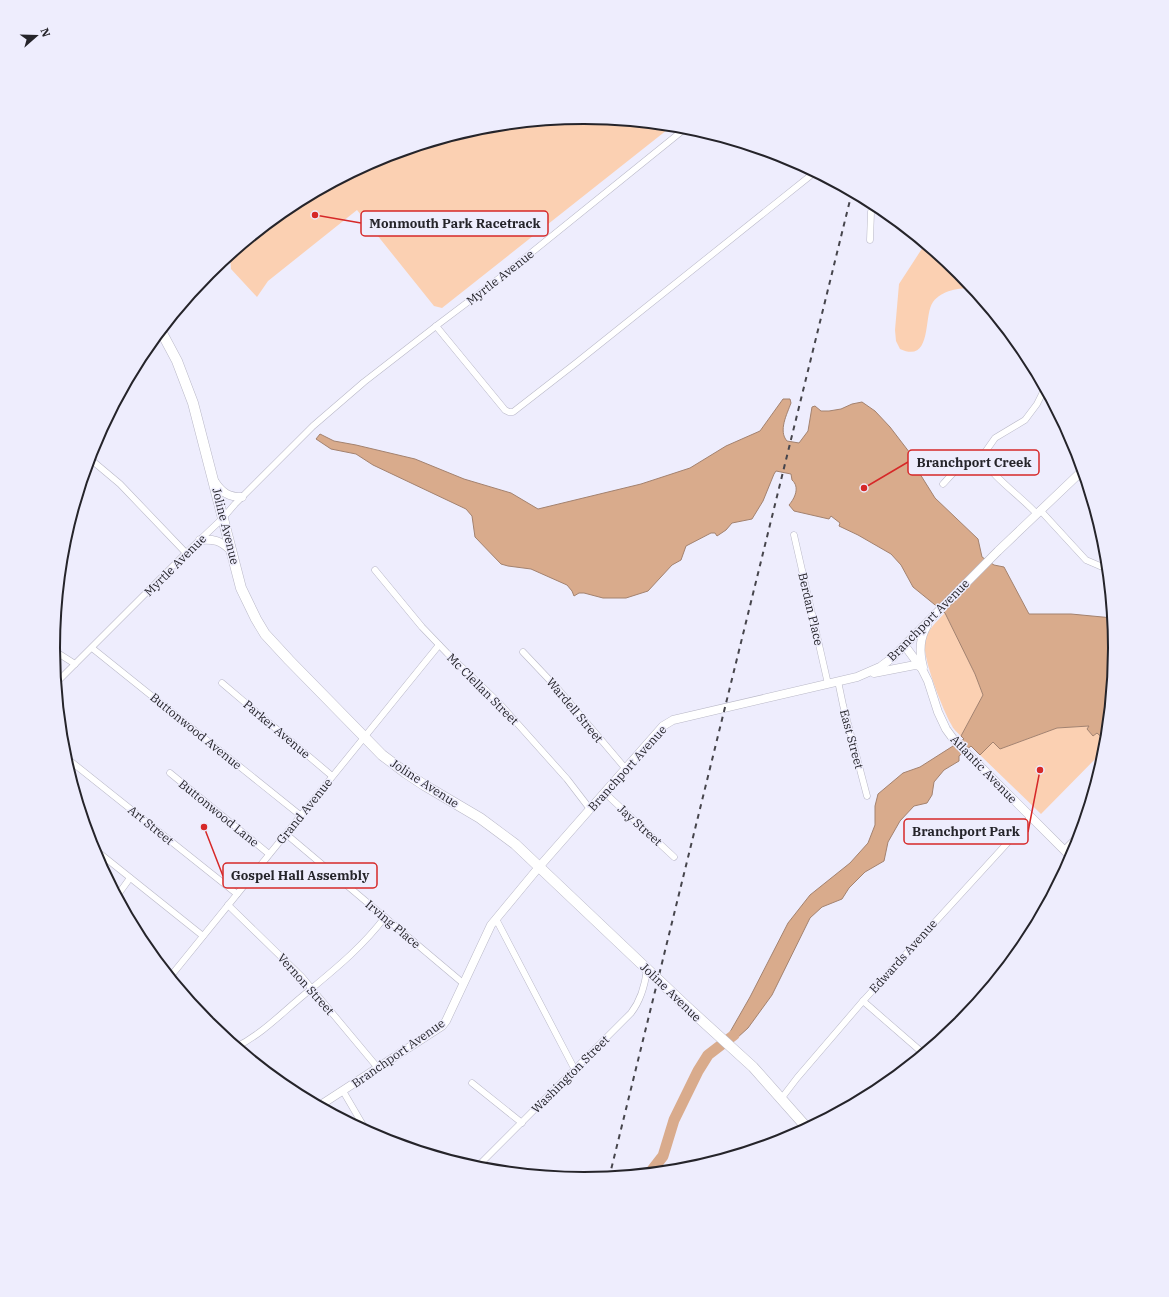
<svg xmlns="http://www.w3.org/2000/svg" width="1169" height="1297" font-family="'IBM Plex Serif',serif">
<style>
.green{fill:#fbd0b2}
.water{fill:#d9ab8c;stroke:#a3826f}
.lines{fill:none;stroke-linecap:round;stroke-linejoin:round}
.river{stroke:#d9ab8c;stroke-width:11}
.minor-casing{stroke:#b9b8c7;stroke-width:7}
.tertiary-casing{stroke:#b9b8c7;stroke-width:9}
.primary-casing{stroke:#b9b8c7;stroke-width:11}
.minor{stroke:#fff;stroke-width:6}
.tertiary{stroke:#fff;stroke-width:8}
.primary{stroke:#fff;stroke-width:10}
.rail{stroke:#46454c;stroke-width:2;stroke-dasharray:5 5;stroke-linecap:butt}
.labels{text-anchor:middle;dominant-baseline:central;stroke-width:3;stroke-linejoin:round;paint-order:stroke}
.street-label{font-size:12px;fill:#25242a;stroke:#eeedfd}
.rim{fill:none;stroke:#25242a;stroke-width:2}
.leader{fill:none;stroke:#d62828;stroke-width:1.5}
.callout-dot{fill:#d62828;stroke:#eeedfd;stroke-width:1.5}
.callout{fill:#eeedfd;stroke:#d62828;stroke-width:1.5}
.callout-label{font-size:13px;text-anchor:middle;font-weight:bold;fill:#25242a}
</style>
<rect width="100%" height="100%" fill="#eeedfd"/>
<g class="green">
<path d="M585 117 672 126 442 308 434 306 357 210 268 281 257 297 231 269 230 255 289 206 381 157 481 127Z"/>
<path d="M925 244 960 273 973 288C959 288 942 290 933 302 923 315 933 364 900 349L896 341 895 330 899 284Z"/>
<path d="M945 613 975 674 983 695 961 736C957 732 953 729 951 724 943 710 922 657 925 643 927 630 936 622 945 613Z"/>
<path d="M1090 726 1087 729 1093 736 1097 733 1107 742 1106 748 1041 814 980 755 993 742 1000 749 1057 728Z"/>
</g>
<path class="water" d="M783 399H790L791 403C787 414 778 431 787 441L799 443 808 431 812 407 815 406 821 411H829L841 409 852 404 862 402 875 411 890 427 913 457 915 466 935 498 978 539 982 557 994 565 1004 567 1029 614H1071L1113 618 1116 649 1107 742 1097 733 1093 736 1087 729 1089 726 1057 728 1000 749 993 742 980 755 971 746 959 756V761L944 770 934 782 932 795 927 803 914 806 900 821 888 842 884 861 865 872 849 888 842 899 822 907 810 918 772 995 748 1028 737 1038 730 1032 750 997 788 923 810 895 850 863 868 843 875 825V806L878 794 903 773 920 767 964 739 961 736 983 695 975 674 945 613 913 587 901 565 891 554 858 535 839 526 840 523 831 516 829 519 794 511 789 505C795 498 800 487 792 480L791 474 776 471 774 474 763 501 752 519 732 523 726 530 717 536 715 533H711L686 546 681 560 672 565 648 591 626 598H603L584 593H579L574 596 572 591 567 585 531 569 508 566 501 564 475 537 472 516 466 509 373 465 356 454 331 449 316 439 320 434 334 441 356 445 415 459 464 479 511 493 538 509 641 484 690 468 726 446 760 431Z"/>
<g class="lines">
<path class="river" d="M649 1174 663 1156 674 1120 698 1071 708 1055 734 1035"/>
<g class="minor-casing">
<g id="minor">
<path d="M870 240 871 212 873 203"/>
<path d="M436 326 505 410 509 412H513L576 363 815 172"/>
<path d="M89 458 120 484 186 553"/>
<path d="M981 458 995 438 1025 420 1037 404 1045 388"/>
<path d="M943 484C954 472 963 460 981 458 996 480 1018 494 1037 514"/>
<path d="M1040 510 1086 560 1100 566 1108 568"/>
<path d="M794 535 828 684"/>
<path d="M375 570 422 627 447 653 499 703 567 779 590 809"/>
<path d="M92 648 300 815"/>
<path d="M53 650 75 664"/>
<path d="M523 652 558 689 625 768"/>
<path d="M838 681 843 705 867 796"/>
<path d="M56 683 186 553 223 518 235 504 313 426 364 382 440 323 505 274 687 127"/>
<path d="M222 683 332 776"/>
<path d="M64 756 237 894"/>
<path d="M170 773 269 854"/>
<path d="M605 793 674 857"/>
<path d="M286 834 464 984"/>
<path d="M1064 850 1081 833"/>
<path d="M98 852 203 936"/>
<path d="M117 896 130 878"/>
<path d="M228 905 302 977 378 1068"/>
<path d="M496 919 575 1070"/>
<path d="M170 977 439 645"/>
<path d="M863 1001 924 1054"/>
<path d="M236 1047C260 1035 279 1016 299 999 330 973 361 949 385 917"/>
<path d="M472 1083 522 1123"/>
<path d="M343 1091 367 1132"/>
<path d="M781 1099 797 1078 863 1001 1031 817"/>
<path d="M476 1168 631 1013C641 1000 645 986 647 969"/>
</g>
</g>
<g class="tertiary-casing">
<g id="tertiary">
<path d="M215 482C222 493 229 497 242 497"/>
<path d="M200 540C213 539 221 540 231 551"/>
<path d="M905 646 922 669 928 681 938 712 946 729 954 740 1072 858"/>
<path d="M923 667C919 652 919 639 927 626"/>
<path d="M874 673 915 665 920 666"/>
<path d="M319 1106 442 1026 446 1021 491 925 539 867 663 726 673 720 857 677 880 667 892 658 998 551 1083 470"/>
</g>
</g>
<g class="primary-casing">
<path id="primary" d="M161 331 177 361 193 403 241 588 256 619 265 634 289 660 382 755 406 773 424 785 480 818 515 844 687 1007 753 1067 808 1129"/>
</g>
<use href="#minor" class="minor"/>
<use href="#tertiary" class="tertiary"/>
<use href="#primary" class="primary"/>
<path class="rail" d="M609 1178 852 192"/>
</g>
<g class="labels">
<g class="street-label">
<text transform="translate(500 277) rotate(-38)">Myrtle Avenue</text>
<text transform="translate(226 526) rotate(76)">Joline Avenue</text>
<text transform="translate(175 565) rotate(-45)">Myrtle Avenue</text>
<text transform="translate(811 609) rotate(77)">Berdan Place</text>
<text transform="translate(928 620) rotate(-45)">Branchport Avenue</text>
<text transform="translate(483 689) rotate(45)">Mc Clellan Street</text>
<text transform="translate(575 710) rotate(50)">Wardell Street</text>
<text transform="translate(277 729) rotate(40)">Parker Avenue</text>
<text transform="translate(196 731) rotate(39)">Buttonwood Avenue</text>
<text transform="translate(852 739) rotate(75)">East Street</text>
<text transform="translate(627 768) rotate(-48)">Branchport Avenue</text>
<text transform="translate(984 769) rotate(46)">Atlantic Avenue</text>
<text transform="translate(425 783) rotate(33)">Joline Avenue</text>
<text transform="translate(304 811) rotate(-51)">Grand Avenue</text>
<text transform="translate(219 813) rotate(39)">Buttonwood Lane</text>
<text transform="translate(151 825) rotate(39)">Art Street</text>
<text transform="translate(640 825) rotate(42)">Jay Street</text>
<text transform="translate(393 924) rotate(40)">Irving Place</text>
<text transform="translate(903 956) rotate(-48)">Edwards Avenue</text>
<text transform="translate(306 984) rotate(48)">Vernon Street</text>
<text transform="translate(671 992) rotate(44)">Joline Avenue</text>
<text transform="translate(398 1053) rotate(-35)">Branchport Avenue</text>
<text transform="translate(570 1074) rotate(-45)">Washington Street</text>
</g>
</g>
<path d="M0 0H1169V1297H0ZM60 648a524 524 0 1 1 1048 0a524 524 0 1 1-1048 0Z" fill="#eeedfd" fill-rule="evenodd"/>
<path class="rim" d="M60 648a524 524 0 1 1 1048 0a524 524 0 1 1-1048 0Z"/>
<path class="leader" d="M315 215L361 223M864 488L908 462M1040 770L1028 832M204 827L223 876"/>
<g class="callout-dot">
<circle cx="315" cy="215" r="4"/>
<circle cx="864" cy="488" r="4"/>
<circle cx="1040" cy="770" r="4"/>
<circle cx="204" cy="827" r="4"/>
</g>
<g class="callout">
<rect x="361" y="211" width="187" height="25" rx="4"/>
<rect x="908" y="450" width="131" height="25" rx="4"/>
<rect x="904" y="819" width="124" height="25" rx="4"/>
<rect x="223" y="863" width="154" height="25" rx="4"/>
</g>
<g class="callout-label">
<text x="455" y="228">Monmouth Park Racetrack</text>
<text x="974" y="467">Branchport Creek</text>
<text x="966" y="836">Branchport Park</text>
<text x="300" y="880">Gospel Hall Assembly</text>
</g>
<g transform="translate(36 36) rotate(70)" stroke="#eeedfd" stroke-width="3" paint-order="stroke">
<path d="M0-3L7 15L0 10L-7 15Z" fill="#25242a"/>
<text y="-6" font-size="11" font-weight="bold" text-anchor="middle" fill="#25242a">N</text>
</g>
</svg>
